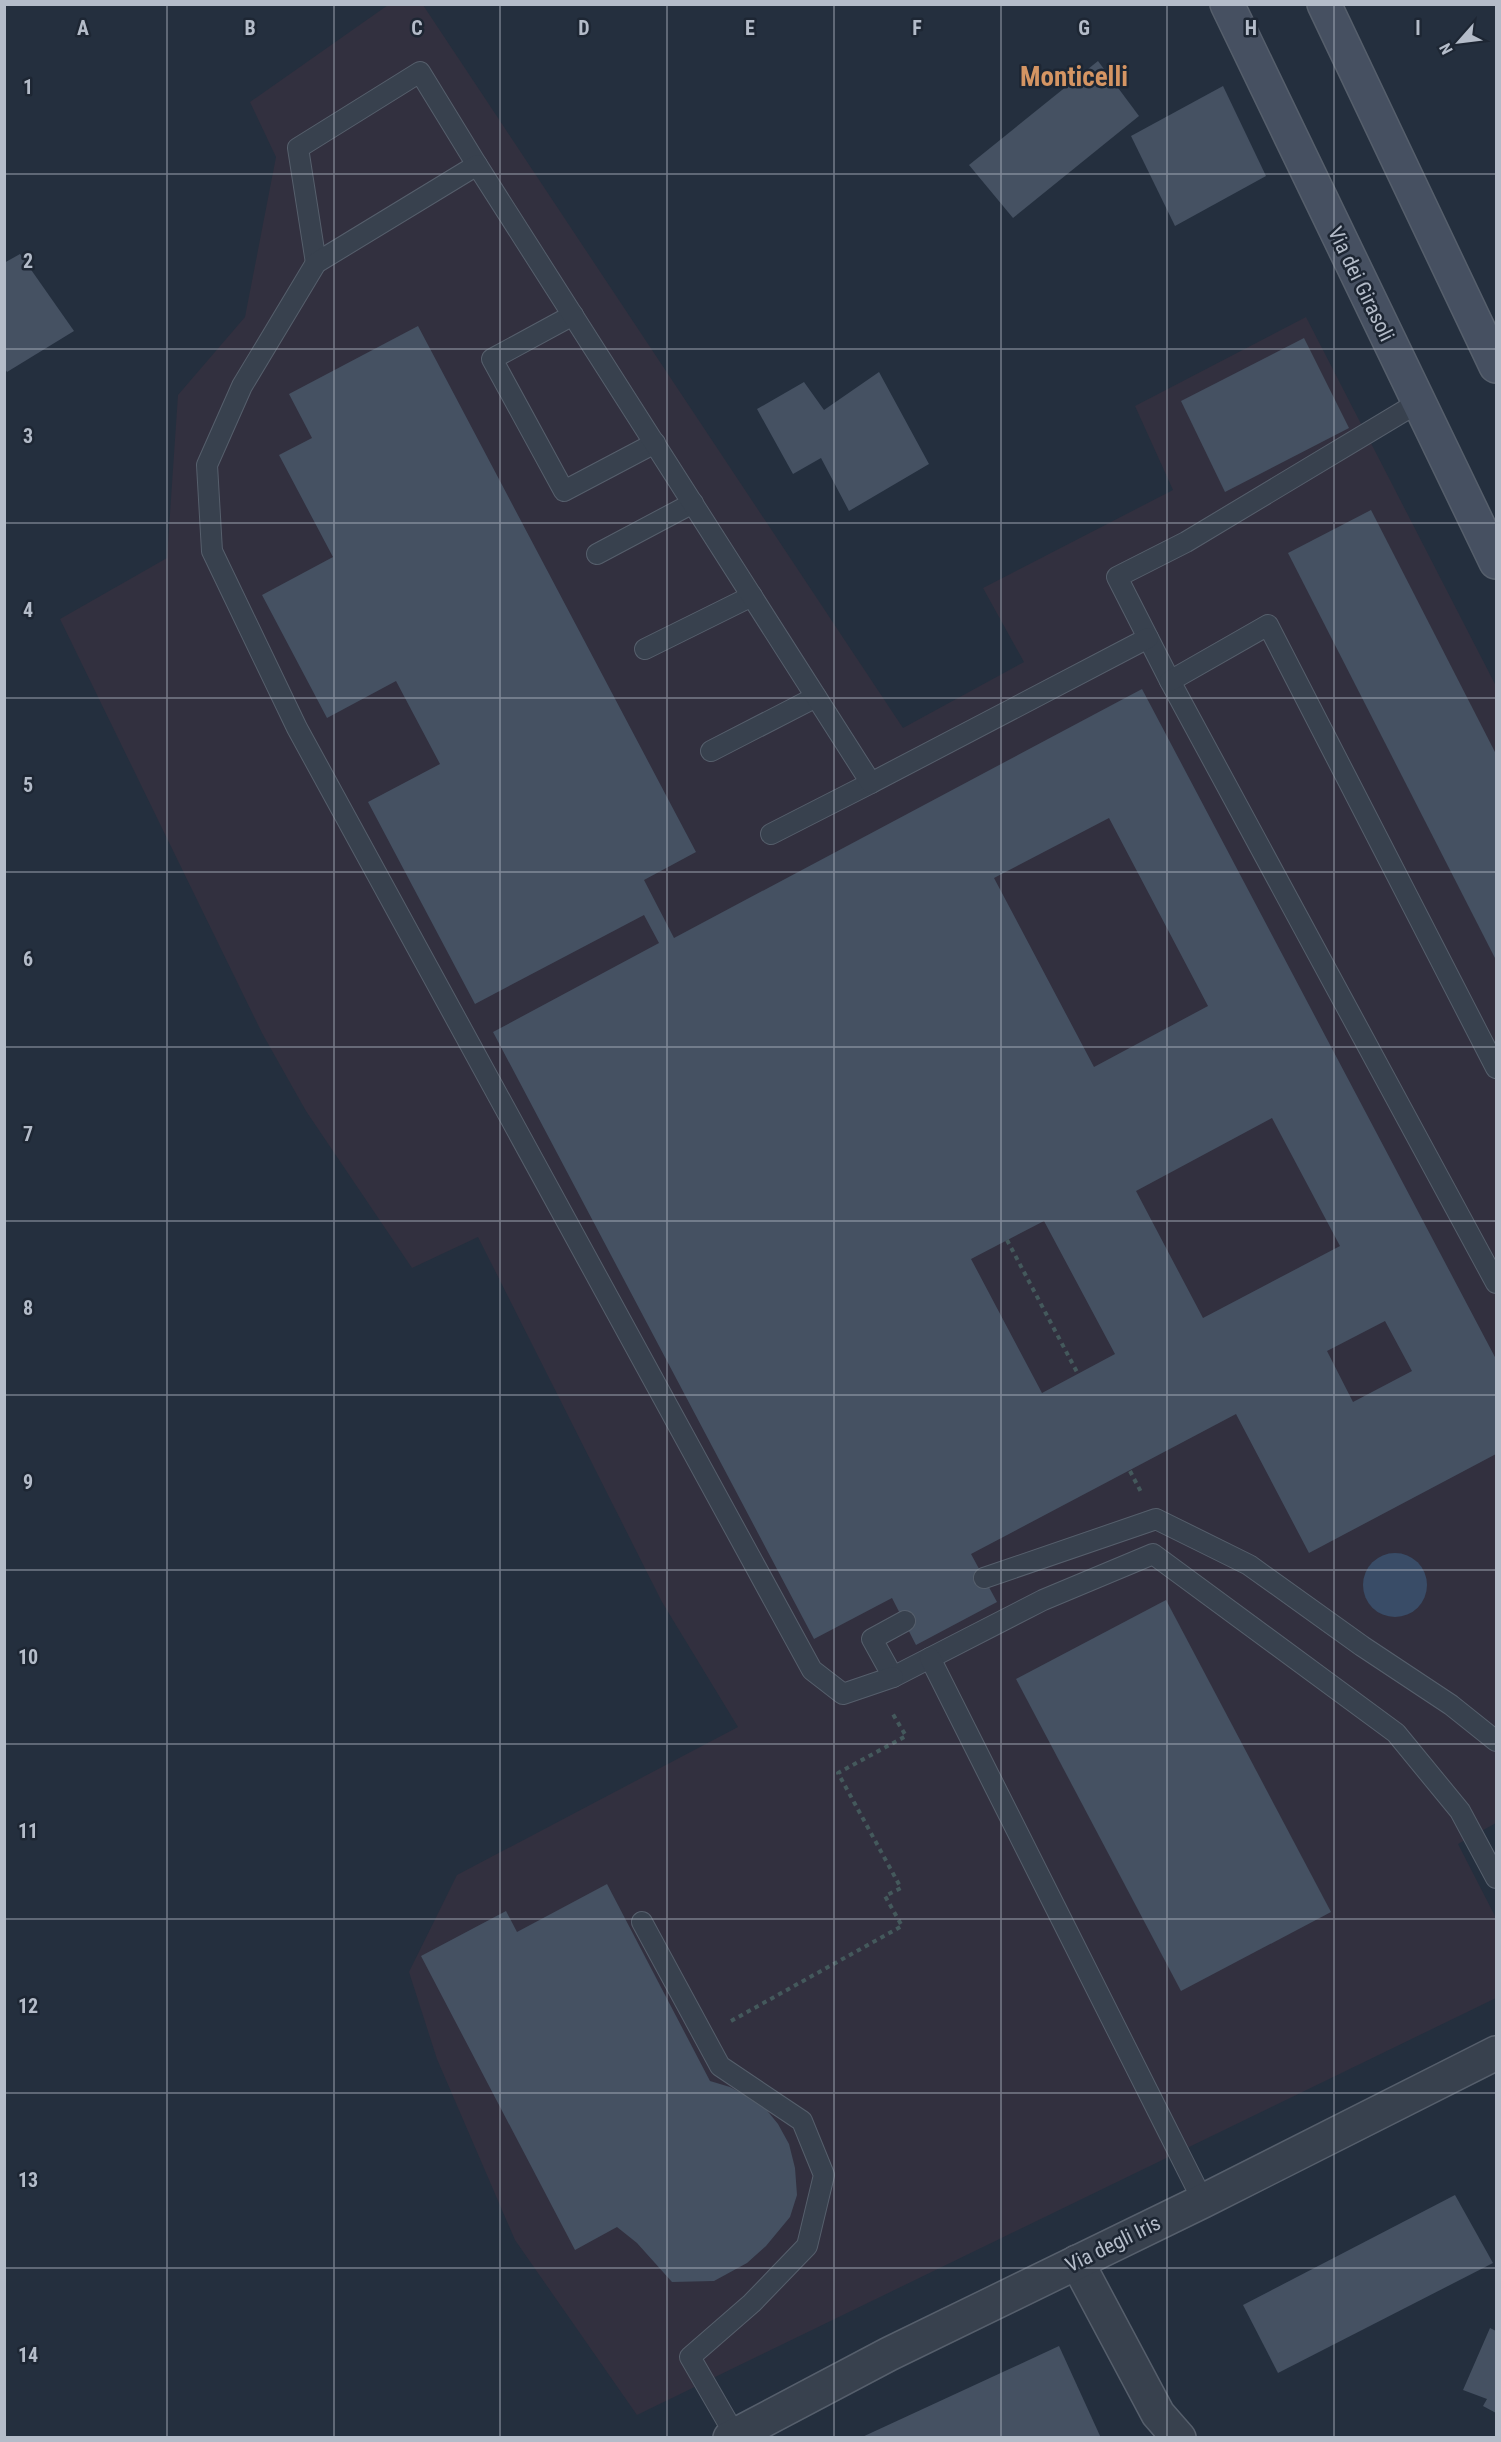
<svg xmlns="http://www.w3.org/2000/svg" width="1501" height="2442" font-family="'Roboto Condensed',sans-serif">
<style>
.medical{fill:#32303f}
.water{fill:#394c67}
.building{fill:#455162;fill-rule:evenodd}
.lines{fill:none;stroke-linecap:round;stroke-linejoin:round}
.lane-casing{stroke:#565f6c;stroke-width:22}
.street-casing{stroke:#565f6c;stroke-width:36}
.secondary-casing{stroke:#565f6c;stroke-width:36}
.path{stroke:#44595c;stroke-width:4;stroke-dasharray:4.5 4.5;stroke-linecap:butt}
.lane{stroke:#38414e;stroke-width:20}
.street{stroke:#38414e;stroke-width:33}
.secondary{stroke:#465061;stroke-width:33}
.grid{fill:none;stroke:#b4bcc9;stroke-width:1.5;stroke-opacity:0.55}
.labels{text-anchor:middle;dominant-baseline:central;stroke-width:5;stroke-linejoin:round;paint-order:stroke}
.street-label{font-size:21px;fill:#b4bcc9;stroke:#1d2633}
.district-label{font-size:27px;font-weight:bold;fill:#d59563;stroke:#1d2633}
.grid-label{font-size:20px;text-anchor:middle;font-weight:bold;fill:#b4bcc9;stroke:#1d2633;stroke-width:5;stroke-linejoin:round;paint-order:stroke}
</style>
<rect width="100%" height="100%" fill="#242f3e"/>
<path class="medical" d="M388 5H423L903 728 1024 662 983 588 1173 490 1135 406 1306 317 1496 686V1823L1458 1844 1496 1918V1998L637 2415 515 2240 437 2059 409 1972 457 1875 738 1727 662 1602 478 1237 412 1268 306 1111 262 1033 60 619 167 558 178 395 245 317 276 157 250 102Z"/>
<circle class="water" cx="1395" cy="1585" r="32"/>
<g class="building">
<path d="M1098 61 1139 116 1013 218 969 165Z"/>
<path d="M1223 86 1266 176 1175 226 1131 136Z"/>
<path d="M20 254 74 331 7 372 4 367V263Z"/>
<path d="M418 326 696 852 644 880 674 938 1142 689 1496 1359V1454L1309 1553 1236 1414 971 1554 997 1602 916 1645 892 1598 814 1639 493 1032 659 943 644 915 475 1004 368 802 440 764 396 681 327 718 262 595 333 557 279 455 312 438 289 394ZM1109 818 1208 1006 1094 1067 994 878ZM1272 1118 1340 1246 1203 1318 1136 1191ZM1044 1221 1115 1354 1042 1393 971 1259ZM1385 1321 1412 1371 1353 1402 1327 1351Z"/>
<path d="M1304 338 1349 428 1225 492 1181 401Z"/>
<path d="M879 372 929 464 849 511 821 458 793 474 757 409 804 382 824 410Z"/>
<path d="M1371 510 1496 754V960L1288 553Z"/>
<path d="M1166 1600 1331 1912 1181 1991 1016 1679Z"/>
<path d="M607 1884 710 2081 730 2087 761 2103 778 2124 789 2144 795 2168 797 2195 790 2217 766 2246 747 2263 714 2281 672 2282 637 2243 617 2227 575 2250 421 1956 506 1911 517 1932Z"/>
<path d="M1455 2195 1493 2263 1278 2373 1243 2305Z"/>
<path d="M1490 2328 1496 2331V2413L1483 2406 1487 2399 1463 2390Z"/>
<path d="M1059 2346 1101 2438H860Z"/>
</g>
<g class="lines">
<g class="lane-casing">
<g id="lane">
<path d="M316 263 298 148 420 72 477 165"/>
<path d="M573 315 492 359 564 491 655 443"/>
<path d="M1419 402 1186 542 1117 577 1170 681 1496 1283"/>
<path d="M597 554 693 503"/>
<path d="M645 649 752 596"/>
<path d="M1170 681 1268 625 1496 1068"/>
<path d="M711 751 816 697"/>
<path d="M771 834 871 783"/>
<path d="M984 1578 1156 1519 1249 1565 1362 1646 1451 1705 1496 1741"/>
<path d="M905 1621 872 1639 893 1677 1043 1600 1153 1554 1396 1733 1460 1811 1496 1878"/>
<path d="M930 1658 1203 2201"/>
<path d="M893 1677 843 1694 812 1670 297 728 212 551 207 465 242 386 316 263 477 165 871 783 1148 638"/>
<path d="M642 1922 720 2066 802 2121 824 2175 807 2246 752 2303 690 2357 735 2435"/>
</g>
</g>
<g class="street-casing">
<g id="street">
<path d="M1077 2262 1158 2414 1179 2438"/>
<path d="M730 2438 889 2354 1203 2201 1496 2053"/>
</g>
</g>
<g class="secondary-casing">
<g id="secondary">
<path d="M1227 4 1496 562"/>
<path d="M1324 4 1496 366"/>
</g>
</g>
<g class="path">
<path d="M1007 1240 1078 1374"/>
<path d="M1130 1471 1141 1492"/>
<path d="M731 2021 902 1926 885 1896 901 1888 838 1773 906 1736 891 1711"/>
</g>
<use href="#lane" class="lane"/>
<use href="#street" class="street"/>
<use href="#secondary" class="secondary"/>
</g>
<path class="grid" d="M167 4V2438M334 4V2438M500 4V2438M667 4V2438M834 4V2438M1001 4V2438M1167 4V2438M1334 4V2438M4 174H1496M4 349H1496M4 523H1496M4 698H1496M4 872H1496M4 1047H1496M4 1221H1496M4 1395H1496M4 1570H1496M4 1744H1496M4 1919H1496M4 2093H1496M4 2268H1496"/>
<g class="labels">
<g class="street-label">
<text transform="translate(1361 284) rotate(64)">Via dei Girasoli</text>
<text transform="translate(1113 2244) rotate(-26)">Via degli Iris</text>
</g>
<g class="district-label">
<text x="1074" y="77">Monticelli</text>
</g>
</g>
<g class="grid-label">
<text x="83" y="35">A</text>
<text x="250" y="35">B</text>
<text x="417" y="35">C</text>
<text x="584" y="35">D</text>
<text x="750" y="35">E</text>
<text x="917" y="35">F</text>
<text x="1084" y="35">G</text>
<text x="1251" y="35">H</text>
<text x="1418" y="35">I</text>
<text x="28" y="94">1</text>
<text x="28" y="268">2</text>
<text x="28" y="443">3</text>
<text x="28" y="617">4</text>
<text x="28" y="792">5</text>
<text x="28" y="966">6</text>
<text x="28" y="1141">7</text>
<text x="28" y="1315">8</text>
<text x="28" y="1489">9</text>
<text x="28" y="1664">10</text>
<text x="28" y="1838">11</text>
<text x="28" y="2013">12</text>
<text x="28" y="2187">13</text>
<text x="28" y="2362">14</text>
</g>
<rect width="1501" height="2442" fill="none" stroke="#b4bcc9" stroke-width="12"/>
<g transform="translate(1459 42) rotate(242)" stroke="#1d2633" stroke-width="4.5" paint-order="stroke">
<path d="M0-4.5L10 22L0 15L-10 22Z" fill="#b4bcc9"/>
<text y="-9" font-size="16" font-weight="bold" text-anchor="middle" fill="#b4bcc9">N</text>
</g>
</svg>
